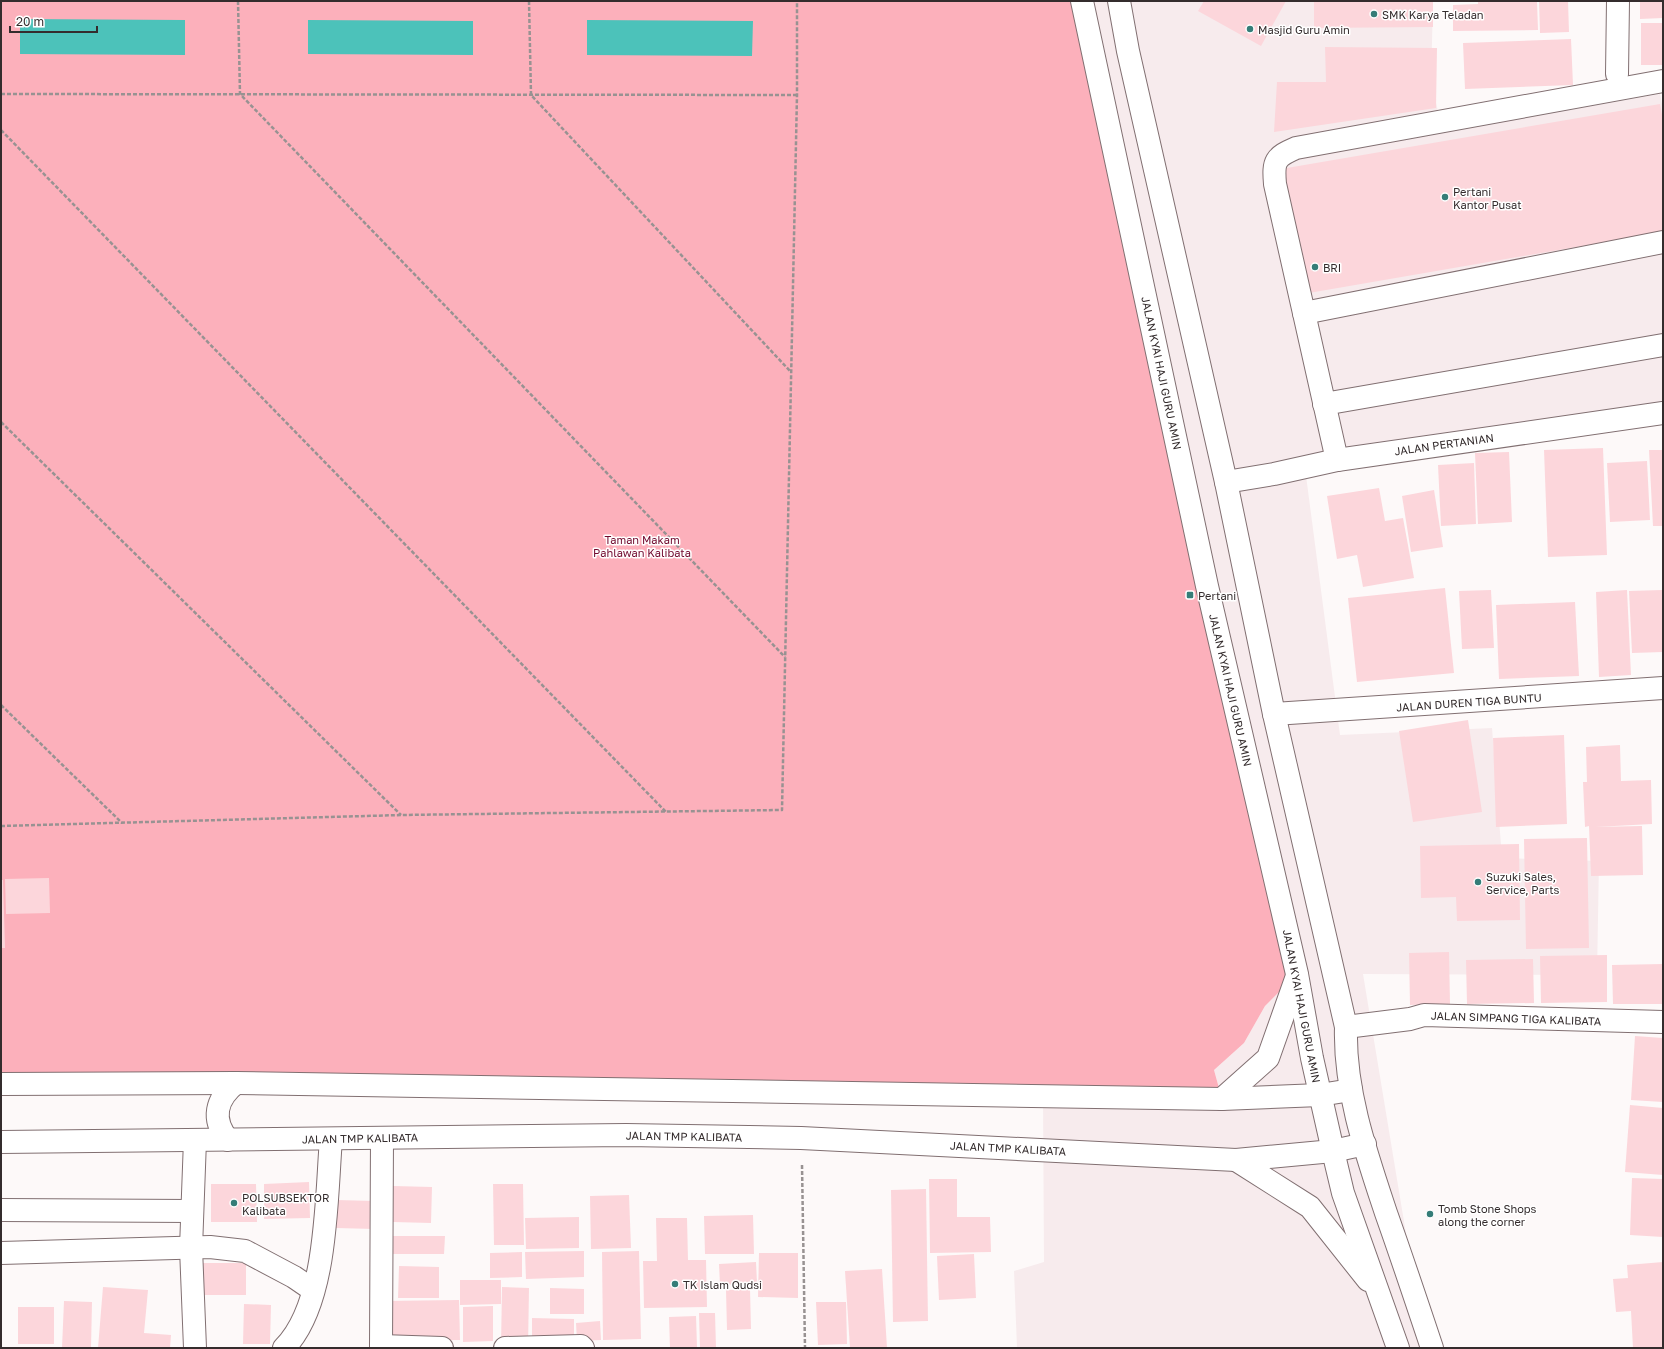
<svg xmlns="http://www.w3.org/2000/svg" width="1664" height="1349" font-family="'Golos Text',sans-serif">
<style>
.built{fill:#f7ebed}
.green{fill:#fcb0bb}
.water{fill:#4cc2ba}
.building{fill:#fcd6db}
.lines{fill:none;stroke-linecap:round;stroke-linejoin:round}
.minor-casing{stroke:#816f71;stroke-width:24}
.major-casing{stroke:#816f71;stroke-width:24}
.path{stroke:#989292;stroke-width:2.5;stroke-dasharray:4 2;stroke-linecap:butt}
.minor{stroke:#fff;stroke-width:22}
.major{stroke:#fff;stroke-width:22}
.poi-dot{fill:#357d78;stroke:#fff;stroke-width:1.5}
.labels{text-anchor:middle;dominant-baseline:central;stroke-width:3;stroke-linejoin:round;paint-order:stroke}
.poi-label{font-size:11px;fill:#342c2d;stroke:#fff;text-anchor:start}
.street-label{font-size:11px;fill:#342c2d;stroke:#fff}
.park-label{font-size:11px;fill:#70072c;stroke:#fff}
</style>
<rect width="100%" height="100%" fill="#fdf9f9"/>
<path class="built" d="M1083 1H1433L1431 82 1443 132 1660 94 1663 109V409L1305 468 1340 735 1492 728 1502 858 1599 861 1597 975 1363 974 1419 1312 1432 1348H1017L1014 1271 1044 1262 1043 1096 1222 1098 1214 1070 1244 1043 1265 1006 1297 974Z"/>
<path class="green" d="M1 1H1083L1297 974 1265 1006 1244 1043 1214 1070 1222 1099 1 1086Z"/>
<g class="water">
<path d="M20 19 185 20V55L20 54Z"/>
<path d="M308 20 473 21V55L308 54Z"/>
<path d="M587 20 753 21 752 56 587 55Z"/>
</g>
<g class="building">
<path d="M1204 1H1286L1261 46 1198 11Z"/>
<path d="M1314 1H1433V27L1314 28Z"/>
<path d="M1478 1H1537L1538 30 1453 31V5L1478 4Z"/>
<path d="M1539 1H1568L1569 32 1540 33Z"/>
<path d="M1640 1H1663V18L1640 19Z"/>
<rect x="1641" y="23" width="22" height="42"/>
<path d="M1571 39 1573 85 1465 89 1463 43Z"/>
<path d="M1325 47 1437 48 1436 108 1274 132 1277 82H1326Z"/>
<path d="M1660 104 1663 120V232L1303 294 1281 169Z"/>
<path d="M1603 448 1607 555 1548 557 1544 450Z"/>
<path d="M1649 450H1663V526H1653Z"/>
<path d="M1509 452 1512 522 1478 524 1475 453Z"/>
<path d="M1647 461 1650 520 1610 522 1607 463Z"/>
<path d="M1474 463 1476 524 1441 526 1438 465Z"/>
<path d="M1379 488 1385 521 1403 518 1414 578 1363 587 1357 555 1337 559 1327 496Z"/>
<path d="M1434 490 1443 547 1411 552 1402 496Z"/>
<path d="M1445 588 1454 673 1357 682 1348 598Z"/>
<path d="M1491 590 1494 648 1462 649 1459 591Z"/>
<path d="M1627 590 1631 675 1599 677 1596 592Z"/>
<path d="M1662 590 1663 652 1632 653 1629 591Z"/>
<path d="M1575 602 1579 676 1499 679 1496 605Z"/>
<path d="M1468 720 1482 812 1413 822 1399 731Z"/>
<path d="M1564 735 1567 824 1496 827 1493 738Z"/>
<path d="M1620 745 1621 781 1651 780 1652 824 1595 827 1642 826 1643 875 1591 876 1589 826 1585 827 1583 782H1587L1586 747Z"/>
<path d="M1587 838 1589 948 1526 949 1524 839Z"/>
<path d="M1519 844 1520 920 1457 921 1456 897 1421 898 1420 846Z"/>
<path d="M49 878 50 913 6 914 5 879Z"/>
<path d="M1 880H3L5 948H1Z"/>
<path d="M1449 952 1450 1004 1410 1005 1409 953Z"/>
<path d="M1607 955V1002L1541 1003 1540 956Z"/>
<path d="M1533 959 1534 1003 1467 1004 1466 960Z"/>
<path d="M1663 964V1004H1613L1612 965Z"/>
<path d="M1635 1036 1663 1038V1102L1631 1100Z"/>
<path d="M1630 1105 1663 1108V1175L1625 1172Z"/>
<path d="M1632 1178 1663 1179V1237L1630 1235Z"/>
<path d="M929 1179H957V1217H990L991 1252 930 1253Z"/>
<path d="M309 1182 310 1218 264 1219V1184Z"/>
<path d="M211 1184H256L257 1222H211Z"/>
<path d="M493 1184H523L524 1245H494Z"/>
<path d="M393 1186 432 1187 431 1223 393 1222Z"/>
<path d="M926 1189 928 1321 893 1322 891 1190Z"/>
<path d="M629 1195 631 1248 591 1249 590 1196Z"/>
<path d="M336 1200 375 1201 374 1229 336 1228Z"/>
<path d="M753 1215 754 1254H705L704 1216Z"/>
<path d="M579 1217V1248L526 1249 525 1218Z"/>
<path d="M656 1218H687L688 1260H706L707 1307 644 1308 643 1261H657Z"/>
<path d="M388 1236H445L444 1254H389Z"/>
<path d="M584 1251V1277L526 1279 525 1252Z"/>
<path d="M639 1251 641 1339 603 1340 602 1252Z"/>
<path d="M522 1252V1277L490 1278V1253Z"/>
<path d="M759 1253H798V1298L758 1297Z"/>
<path d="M974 1254 976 1298 939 1300 937 1256Z"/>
<path d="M756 1262 757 1283 720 1285 719 1264Z"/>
<path d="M1663 1262V1348H1633L1631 1311 1616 1312 1613 1279 1628 1278 1627 1265Z"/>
<rect x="201" y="1263" width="45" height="32"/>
<path d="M399 1266 439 1267V1298H398Z"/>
<path d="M882 1269 887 1348H850L845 1271Z"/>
<path d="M460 1280H501V1304L460 1305Z"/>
<path d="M103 1287 148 1290 144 1333 171 1335 170 1348H98Z"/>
<path d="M502 1287 529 1288 528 1348 501 1347Z"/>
<path d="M550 1288 584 1289V1314H550Z"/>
<path d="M750 1289 751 1329 727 1330 726 1290Z"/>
<path d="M459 1300 460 1340 385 1341 384 1301Z"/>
<path d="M64 1301 92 1302 91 1348H62Z"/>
<path d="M816 1302H846L847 1344 818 1345Z"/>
<path d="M244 1304 271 1305 270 1344H243Z"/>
<path d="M493 1306V1341L463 1342V1307Z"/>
<rect x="18" y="1307" width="36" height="37"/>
<path d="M699 1313H715L716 1348H700Z"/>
<path d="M696 1316 697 1348H670L669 1317Z"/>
<path d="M532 1318 574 1319V1339L532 1337Z"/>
<path d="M600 1321 601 1340 577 1341 576 1323Z"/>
</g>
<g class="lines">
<g class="minor-casing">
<g id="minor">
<path d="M1617 74 1618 1"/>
<path d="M1304 313 1663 242"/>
<path d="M1324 404 1663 345"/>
<path d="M1337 460 1275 184C1273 161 1275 157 1296 148L1663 81"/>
<path d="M1226 482 1274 474 1337 460 1663 413"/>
<path d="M1274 714 1663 688"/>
<path d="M1346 1027 1410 1019 1424 1015 1663 1022"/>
<path d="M195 1140 191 1248 195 1348"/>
<path d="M1 1210 192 1211"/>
<path d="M1 1253 210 1247 245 1251 294 1277 313 1290"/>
<path d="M381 1346 442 1348"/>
<path d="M284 1348C328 1304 326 1198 331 1139"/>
<path d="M381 1348 382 1138"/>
<path d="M505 1348 581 1346 583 1348"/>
</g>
</g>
<g class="major-casing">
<g id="major">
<path d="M1082 1 1207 586 1297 974 1312 1058 1333 1151 1343 1193 1398 1348"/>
<path d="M1119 1 1128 51 1226 482 1274 714 1346 1027C1344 1090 1366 1153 1386 1213 1402 1258 1417 1303 1432 1348"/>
<path d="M1 1084 236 1083 1222 1099 1320 1095 1351 1090"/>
<path d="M1222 1099 1268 1058 1297 976"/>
<path d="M228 1140C211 1119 216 1099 236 1083"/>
<path d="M1 1142 626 1135 801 1138 1236 1160 1333 1151 1365 1144"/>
<path d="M1236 1160 1310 1207 1368 1280"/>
</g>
</g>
<g class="path">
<path d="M238 1 240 94 785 657"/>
<path d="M529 1 531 95 790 371"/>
<path d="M1 94 796 95"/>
<path d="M1 130 666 812"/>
<path d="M1 422 401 815"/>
<path d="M1 705 122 823"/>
<path d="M1 826 402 815 782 810 797 95V1"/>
<path d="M802 1165 805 1348"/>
</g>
<use href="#minor" class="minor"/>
<use href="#major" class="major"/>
</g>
<g class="poi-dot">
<circle cx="1374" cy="14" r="4"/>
<circle cx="1250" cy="29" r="4"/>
<circle cx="1445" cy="197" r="4"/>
<circle cx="1315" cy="267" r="4"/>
<rect x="1186" y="591" width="8" height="8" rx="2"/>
<circle cx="1478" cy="882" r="4"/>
<circle cx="234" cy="1203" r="4"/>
<circle cx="1430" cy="1214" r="4"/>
<circle cx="675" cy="1284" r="4"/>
</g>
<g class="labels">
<g class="poi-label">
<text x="1382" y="14">SMK Karya Teladan</text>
<text x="1258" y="29">Masjid Guru Amin</text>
<text x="1453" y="191">Pertani<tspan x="1453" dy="13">Kantor Pusat</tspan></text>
<text x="1323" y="267">BRI</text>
<text x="1198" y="595">Pertani</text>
<text x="1486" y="876">Suzuki Sales,<tspan x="1486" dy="13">Service, Parts</tspan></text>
<text x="242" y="1197">POLSUBSEKTOR<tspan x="242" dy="13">Kalibata</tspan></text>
<text x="1438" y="1208">Tomb Stone Shops<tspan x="1438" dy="13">along the corner</tspan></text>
<text x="683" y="1284">TK Islam Qudsi</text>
</g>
<g class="street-label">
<text transform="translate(1162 373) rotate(78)">JALAN KYAI HAJI GURU AMIN</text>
<text transform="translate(1444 444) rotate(-8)">JALAN PERTANIAN</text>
<text transform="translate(1231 690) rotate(77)">JALAN KYAI HAJI GURU AMIN</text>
<text transform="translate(1469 702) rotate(-4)">JALAN DUREN TIGA BUNTU</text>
<text transform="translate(1302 1006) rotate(79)">JALAN KYAI HAJI GURU AMIN</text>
<text transform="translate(1516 1018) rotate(2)">JALAN SIMPANG TIGA KALIBATA</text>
<text transform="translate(684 1136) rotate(1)">JALAN TMP KALIBATA</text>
<text transform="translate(360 1138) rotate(-1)">JALAN TMP KALIBATA</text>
<text transform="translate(1008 1148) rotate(3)">JALAN TMP KALIBATA</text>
</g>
<g class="park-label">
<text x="642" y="539">Taman Makam<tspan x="642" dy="13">Pahlawan Kalibata</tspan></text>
</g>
</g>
<rect width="1664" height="1349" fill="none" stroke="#342c2d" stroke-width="4"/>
<path d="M10 26v6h87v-6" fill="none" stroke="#342c2d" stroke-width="2"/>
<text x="16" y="26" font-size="12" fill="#342c2d" stroke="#ffffff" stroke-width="3" paint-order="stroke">20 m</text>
</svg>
